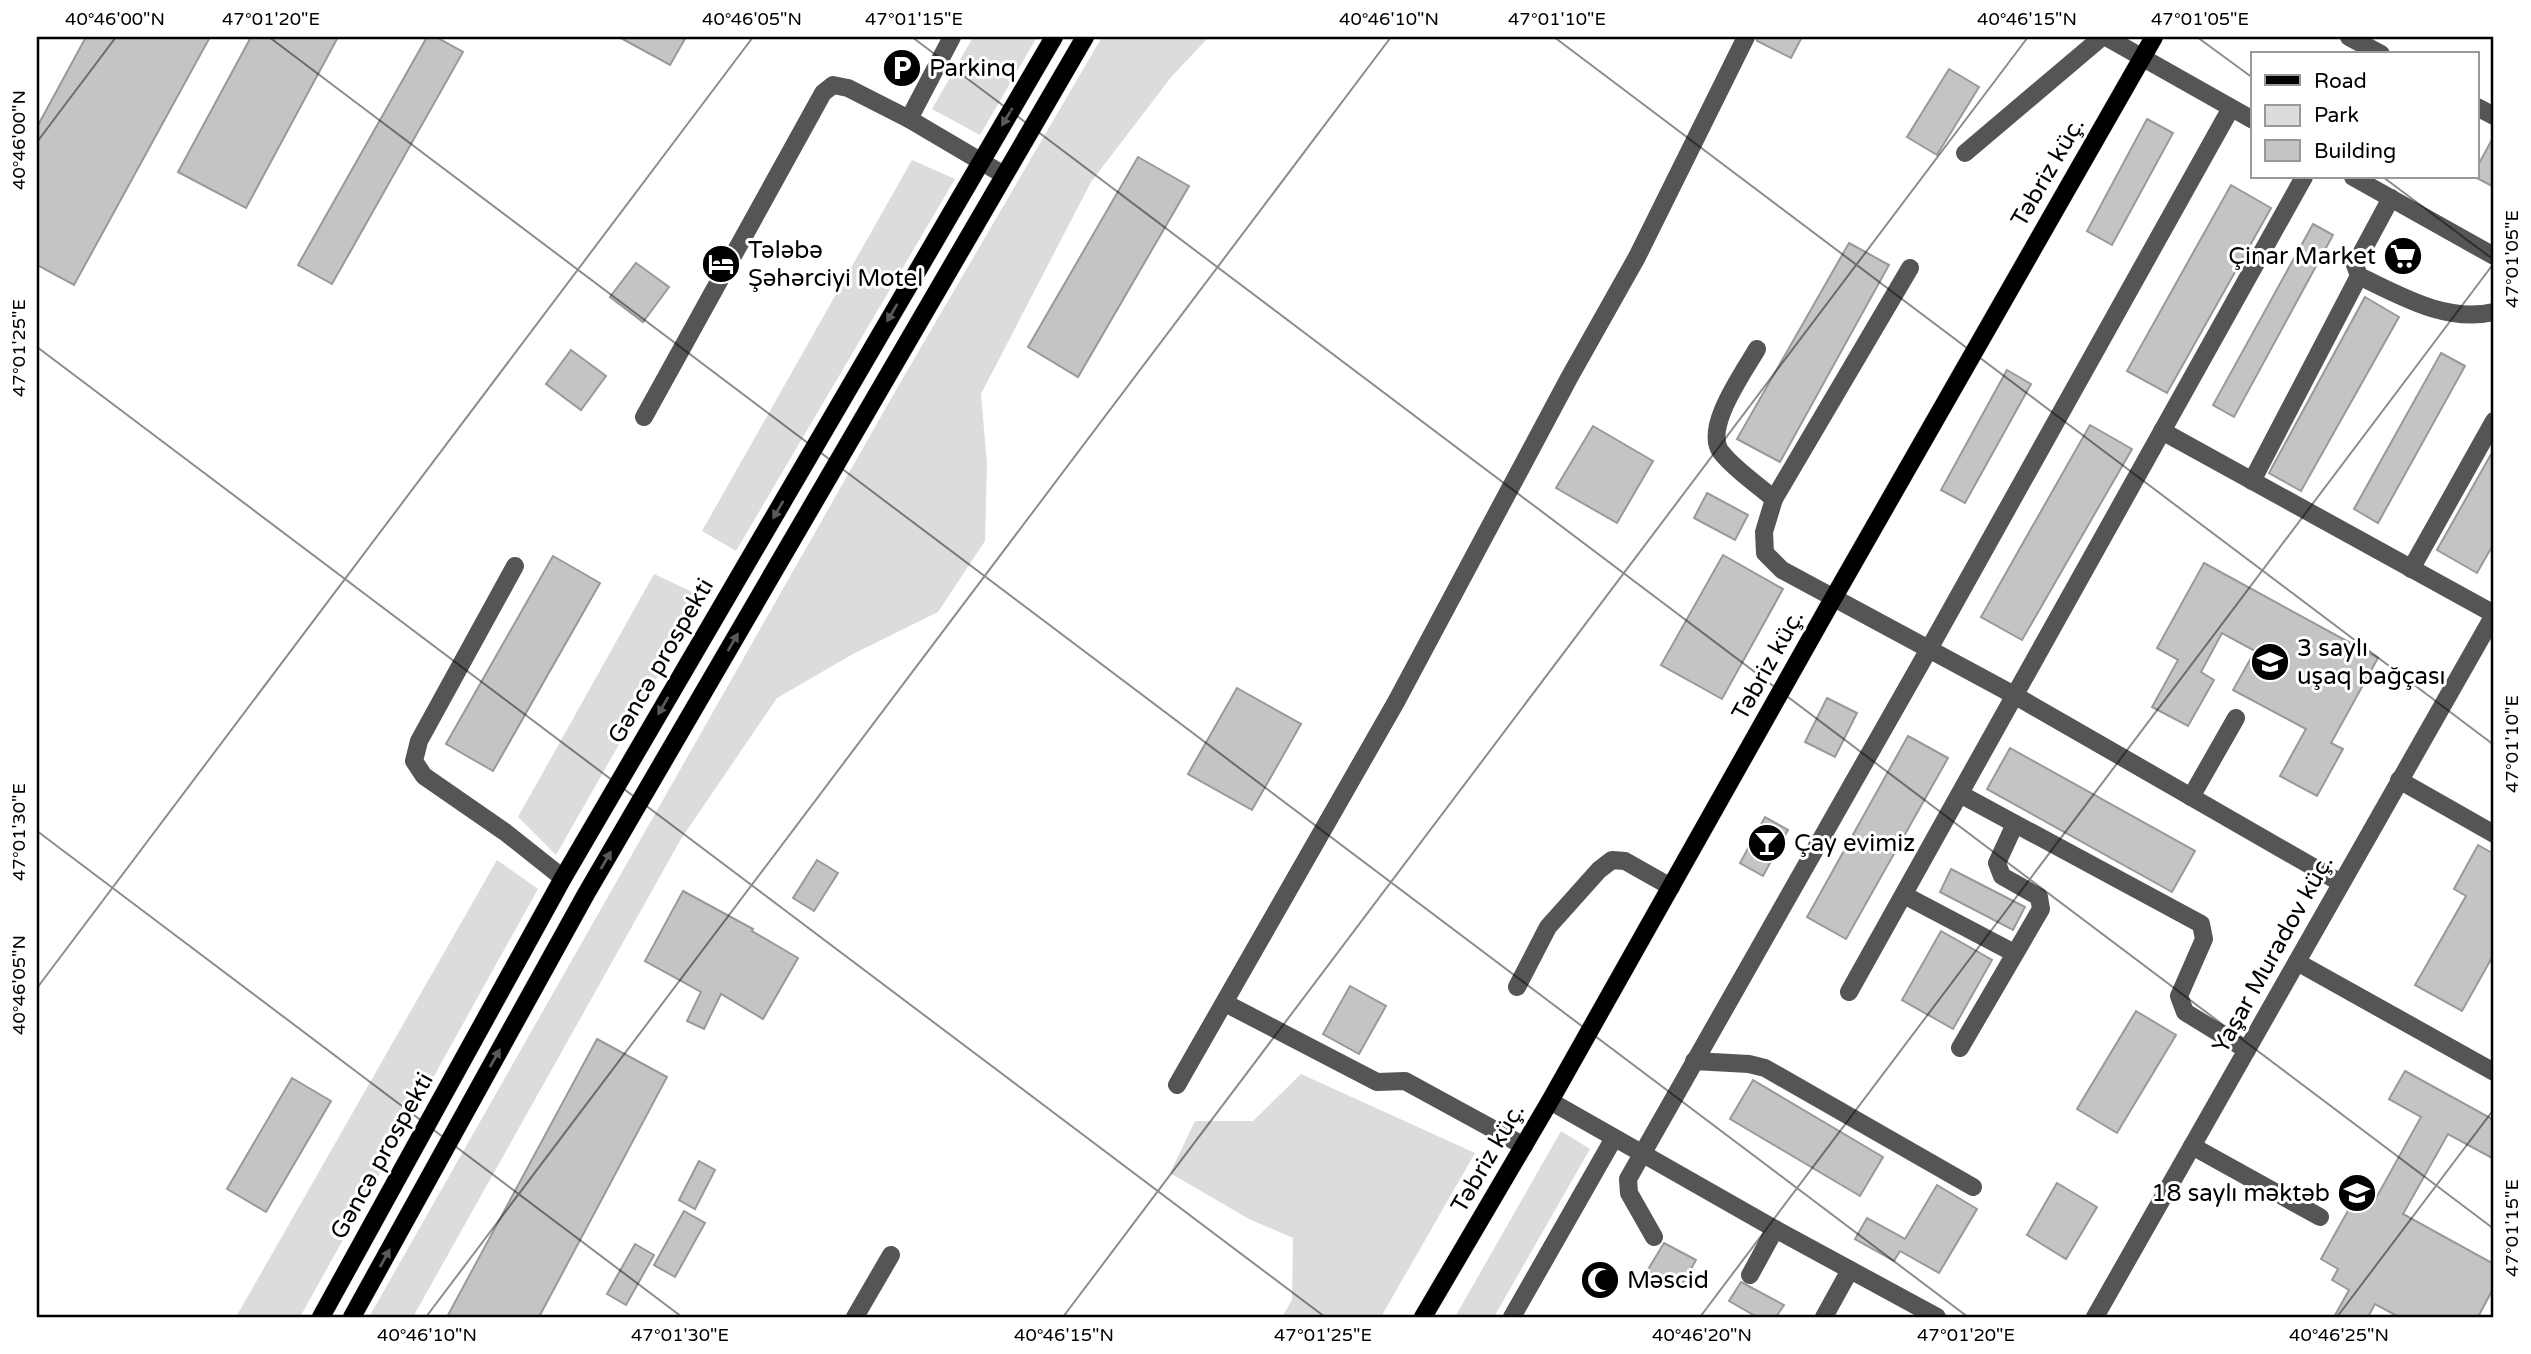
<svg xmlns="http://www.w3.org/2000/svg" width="2531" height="1354" font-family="'Varela Round',sans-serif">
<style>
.green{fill:#dcdcdc}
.building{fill:#c4c4c4;stroke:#999;stroke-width:2}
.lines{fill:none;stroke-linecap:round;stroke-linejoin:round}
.major-casing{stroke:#dbdbdb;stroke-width:19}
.minor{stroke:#555;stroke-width:18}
.major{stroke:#000;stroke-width:18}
.oneway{fill:#595959}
.ticks{fill:none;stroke:#000;stroke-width:2;stroke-opacity:0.45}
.labels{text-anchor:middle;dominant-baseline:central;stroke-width:6;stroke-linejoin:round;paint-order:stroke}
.poi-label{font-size:24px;fill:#000;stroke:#fff;text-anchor:start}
.street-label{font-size:24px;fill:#000;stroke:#fff}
.neatline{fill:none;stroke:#000;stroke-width:2.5}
.ticks-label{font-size:18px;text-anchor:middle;fill:#000}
</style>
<rect width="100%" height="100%" fill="#fff"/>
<g class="green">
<path d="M973 37H1037L980 135 932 109Z"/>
<path d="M1102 37H1209L1172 76 1091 182 981 394 987 464 985 541 938 612 853 654 777 698 681 839 413 1317H369L896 390Z"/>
<path d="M912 160 955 179 736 551 702 531Z"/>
<path d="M654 574 703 597 556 855 518 817Z"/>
<path d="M497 860 538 889 300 1317H236Z"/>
<path d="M1301 1074 1475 1153 1381 1317H1282L1292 1300 1293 1238 1249 1219 1170 1173 1195 1121H1253Z"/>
<path d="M1561 1131 1590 1149 1494 1317H1455Z"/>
</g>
<g class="building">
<path d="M86 37H210L74 285 37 265V127Z"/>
<path d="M251 37H338L246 208 178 172Z"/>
<path d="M427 37H436L463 52 332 284 298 265Z"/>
<path d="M619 37H686L670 65Z"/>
<path d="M1757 37H1802L1791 58 1757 41Z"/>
<path d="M1949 69 1979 87 1937 155 1907 137Z"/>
<path d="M2147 119 2173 133 2112 245 2087 231Z"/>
<path d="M2494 136V187L2475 177H2477V167Z"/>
<path d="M1138 157 1189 186 1078 377 1028 347Z"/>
<path d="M2231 185 2271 208 2167 393 2127 371Z"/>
<path d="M2313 224 2333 235 2234 417 2213 405Z"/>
<path d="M1849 243 1889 265 1780 462 1737 439Z"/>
<path d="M636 263 669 287 643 322 610 297Z"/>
<path d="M2365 297 2399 317 2301 491 2269 473Z"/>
<path d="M571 350 606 376 581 410 546 384Z"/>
<path d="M2441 353 2465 366 2378 523 2354 509Z"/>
<path d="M2007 370 2031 384 1965 503 1941 490Z"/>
<path d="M2090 425 2132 449 2022 640 1981 617Z"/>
<path d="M1593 426 1653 461 1617 523 1556 488Z"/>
<path d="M2494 449V543L2477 573 2437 550Z"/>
<path d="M1707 493 1748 515 1735 540 1694 518Z"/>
<path d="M1723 555 1783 589 1722 699 1661 665Z"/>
<path d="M553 556 600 583 493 771 446 744Z"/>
<path d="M2204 563 2378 658 2331 743 2343 749 2317 796 2280 776 2306 729 2233 690 2255 651 2222 633 2201 672 2214 680 2188 726 2152 707 2178 660 2157 648Z"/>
<path d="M1237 688 1301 724 1252 810 1188 774Z"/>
<path d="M1827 698 1857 713 1835 757 1805 742Z"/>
<path d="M1908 736 1948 758 1846 939 1807 917Z"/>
<path d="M2010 748 2195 851 2172 892 1987 789Z"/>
<path d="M1765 817 1788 830 1763 876 1740 863Z"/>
<path d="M2478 845 2494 854V954L2462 1011 2415 985 2466 896 2454 889Z"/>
<path d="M817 860 838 873 814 911 793 898Z"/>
<path d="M1951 869 2025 907 2013 930 1940 892Z"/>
<path d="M683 891 753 929 752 931 798 958 763 1019 721 994 704 1029 687 1021 701 992 645 961Z"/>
<path d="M1941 931 1992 960 1953 1029 1902 1000Z"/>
<path d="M1350 986 1386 1006 1359 1054 1323 1034Z"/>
<path d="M2136 1011 2176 1035 2117 1133 2077 1109Z"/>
<path d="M597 1039 667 1077 539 1317H447Z"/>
<path d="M2405 1071 2494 1120V1159L2448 1134 2403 1214 2494 1264V1287L2478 1317H2399L2375 1304 2368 1317H2334L2349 1290 2332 1280 2338 1269 2321 1259 2359 1191 2375 1200 2421 1117 2389 1099Z"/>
<path d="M292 1078 331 1101 266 1212 227 1189Z"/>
<path d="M1753 1080 1883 1157 1860 1196 1730 1119Z"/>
<path d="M699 1161 715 1170 695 1209 679 1200Z"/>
<path d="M2057 1183 2097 1207 2066 1259 2027 1235Z"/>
<path d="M1937 1185 1977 1209 1939 1273 1900 1251 1894 1261 1855 1239 1867 1218 1905 1239Z"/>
<path d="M684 1211 705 1223 675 1277 654 1265Z"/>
<path d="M1664 1243 1696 1260 1680 1289 1647 1271Z"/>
<path d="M635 1244 654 1255 626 1305 607 1294Z"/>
<path d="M1741 1282 1784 1305 1776 1317H1757L1729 1301Z"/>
</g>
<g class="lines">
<g class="major-casing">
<g id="major">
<path d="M321 1317 563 878 1054 37"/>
<path d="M352 1317 586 894 1085 37"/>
<path d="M1423 1317 1550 1101 1834 597 2154 37"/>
</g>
</g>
<g class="minor">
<path d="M952 37 909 119 1004 175"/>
<path d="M2106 37 2253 120"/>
<path d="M2349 37 2381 54"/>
<path d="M2477 107 2494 116"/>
<path d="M1965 153 2102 37"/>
<path d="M2353 177 2494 256"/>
<path d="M2391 198 2355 265 2359 276C2401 296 2446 323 2494 312"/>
<path d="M1757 349C1744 372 1703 428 1721 452 1735 470 1757 484 1774 499L1764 532 1765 553 1782 570 2014 695 2341 883"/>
<path d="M644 417 823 93 833 85 848 88 909 119"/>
<path d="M2162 431 2494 614"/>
<path d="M2252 481 2359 276"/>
<path d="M1774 499 1910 268"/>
<path d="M515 566 419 741 414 761 424 776 505 832 563 878"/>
<path d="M2411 569 2494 421"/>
<path d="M2399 780 2494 834"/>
<path d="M1960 794 2201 924 2204 939 2179 996 2185 1012 2247 1050"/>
<path d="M2191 797 2236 718"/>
<path d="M1904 895 2014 953"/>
<path d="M2297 962 2494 1072"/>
<path d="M1517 987 1548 927 1599 870 1612 860 1625 861 1671 887"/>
<path d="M1849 992 2304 177"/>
<path d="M1225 1003 1377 1082 1405 1081 1524 1146"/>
<path d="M1960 1048 2041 909 2039 897 2002 876 1997 863 2015 824"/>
<path d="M1694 1061 1749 1064 1765 1068 1973 1187"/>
<path d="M1177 1085 1396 702 1569 378 1637 257 1746 37"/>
<path d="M1550 1101 1775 1229 1937 1317"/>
<path d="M2192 1146 2320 1217"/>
<path d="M1654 1237 1629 1193 1628 1179 1929 649 2231 108"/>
<path d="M1750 1275 1775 1229"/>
<path d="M855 1317 891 1255"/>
<path d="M1512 1317 1614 1138"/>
<path d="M1824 1317 1850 1270"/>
<path d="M2095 1317 2494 615"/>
</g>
<use href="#major" class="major"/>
</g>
<defs><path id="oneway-solid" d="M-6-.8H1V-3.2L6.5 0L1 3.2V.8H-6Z" transform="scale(1.75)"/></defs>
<g class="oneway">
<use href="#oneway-solid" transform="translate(1007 117) rotate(121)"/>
<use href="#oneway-solid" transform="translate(892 313) rotate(120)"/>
<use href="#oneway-solid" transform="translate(778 510) rotate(120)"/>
<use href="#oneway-solid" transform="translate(733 642) rotate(-60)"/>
<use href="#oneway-solid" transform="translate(663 706) rotate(120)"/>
<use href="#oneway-solid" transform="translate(606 860) rotate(-60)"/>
<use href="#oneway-solid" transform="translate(495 1058) rotate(-61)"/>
<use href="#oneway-solid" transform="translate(385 1258) rotate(-61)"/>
</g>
<path class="ticks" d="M269 37 1968 1317M912 37 2494 1229M1554 37 2494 745M2197 37 2253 78M37 142 116 37M2383 177 2494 260M37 347 1325 1317M37 831 682 1317M37 988 753 37M37 1316 39 1317M426 1317 1391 37M1063 1317 2028 37M1700 1317 2494 263M2337 1317 2494 1109"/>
<defs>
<g id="parking-disc" transform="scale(2.0125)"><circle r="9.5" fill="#000" stroke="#fff"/><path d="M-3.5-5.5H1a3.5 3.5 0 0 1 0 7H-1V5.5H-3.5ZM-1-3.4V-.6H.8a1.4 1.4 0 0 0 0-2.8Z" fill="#fff"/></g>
<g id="supermarket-disc" transform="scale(2.0125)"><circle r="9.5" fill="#000" stroke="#fff"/><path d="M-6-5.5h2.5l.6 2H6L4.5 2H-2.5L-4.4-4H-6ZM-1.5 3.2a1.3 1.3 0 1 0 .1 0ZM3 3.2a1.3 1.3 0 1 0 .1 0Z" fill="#fff"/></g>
<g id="hotel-disc" transform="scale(2.0125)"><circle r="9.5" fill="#000" stroke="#fff"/><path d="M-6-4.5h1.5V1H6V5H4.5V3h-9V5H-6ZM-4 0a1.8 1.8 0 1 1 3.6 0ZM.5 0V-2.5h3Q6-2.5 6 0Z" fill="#fff"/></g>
<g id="school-disc" transform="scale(2.0125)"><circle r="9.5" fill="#000" stroke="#fff"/><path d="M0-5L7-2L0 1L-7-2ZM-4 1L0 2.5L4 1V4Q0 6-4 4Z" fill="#fff"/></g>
<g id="bar-disc" transform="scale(2.0125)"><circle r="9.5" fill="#000" stroke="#fff"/><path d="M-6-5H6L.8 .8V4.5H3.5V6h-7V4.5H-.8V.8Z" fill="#fff"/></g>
<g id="mosque-disc" transform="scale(2.0125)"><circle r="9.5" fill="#000" stroke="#fff"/><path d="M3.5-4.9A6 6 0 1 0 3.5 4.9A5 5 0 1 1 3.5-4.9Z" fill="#fff"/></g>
</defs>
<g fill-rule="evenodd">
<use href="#parking-disc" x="902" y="68"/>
<use href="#supermarket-disc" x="2403" y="256"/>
<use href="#hotel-disc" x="721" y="264"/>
<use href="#school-disc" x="2270" y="662"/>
<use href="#bar-disc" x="1767" y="843"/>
<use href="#school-disc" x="2357" y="1193"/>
<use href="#mosque-disc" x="1600" y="1280"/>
</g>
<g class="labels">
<g class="poi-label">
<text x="929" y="68">Parkinq</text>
<text x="748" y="250">Tələbə<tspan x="748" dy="28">Şəhərciyi Motel</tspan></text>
<text x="2376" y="256" text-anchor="end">Çinar Market</text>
<text x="2297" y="648">3 saylı<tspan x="2297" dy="28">uşaq bağçası</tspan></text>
<text x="1794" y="843">Çay evimiz</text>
<text x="2330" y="1193" text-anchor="end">18 saylı məktəb</text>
<text x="1627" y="1280">Məscid</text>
</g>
<g class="street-label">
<text transform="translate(2048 172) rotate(-60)">Təbriz küç.</text>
<text transform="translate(661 661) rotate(-60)">Gəncə prospekti</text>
<text transform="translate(1768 665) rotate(-61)">Təbriz küç.</text>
<text transform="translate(2273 954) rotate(-61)">Yaşar Muradov küç.</text>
<text transform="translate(382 1156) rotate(-61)">Gəncə prospekti</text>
<text transform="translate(1488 1158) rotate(-60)">Təbriz küç.</text>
</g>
</g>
<rect width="2531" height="1354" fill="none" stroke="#ffffff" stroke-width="77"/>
<rect x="2251" y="52" width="228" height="126" fill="#ffffff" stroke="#999999" stroke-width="2"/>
<rect x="2265" y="75" width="35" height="10" fill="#000000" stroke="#999999" stroke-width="2"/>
<text x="2314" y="88" font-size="21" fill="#000000">Road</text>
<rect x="2265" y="105" width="35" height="21" fill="#dcdcdc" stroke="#999999" stroke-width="2"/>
<text x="2314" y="122" font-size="21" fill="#000000">Park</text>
<rect x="2265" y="140" width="35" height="21" fill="#c4c4c4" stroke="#999999" stroke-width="2"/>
<text x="2314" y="158" font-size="21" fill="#000000">Building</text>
<rect x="38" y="38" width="2454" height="1278" class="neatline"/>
<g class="ticks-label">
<text x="115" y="25">40°46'00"N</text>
<text x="271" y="25">47°01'20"E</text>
<text x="752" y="25">40°46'05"N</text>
<text x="914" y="25">47°01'15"E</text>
<text x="1389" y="25">40°46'10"N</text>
<text x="1557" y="25">47°01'10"E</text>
<text x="2027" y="25">40°46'15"N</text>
<text x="2200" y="25">47°01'05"E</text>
<text transform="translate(19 140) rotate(-90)" y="6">40°46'00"N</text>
<text transform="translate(2512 259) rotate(-90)" y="6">47°01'05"E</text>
<text transform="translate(19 348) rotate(-90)" y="6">47°01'25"E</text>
<text transform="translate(2512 744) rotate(-90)" y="6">47°01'10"E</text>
<text transform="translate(19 832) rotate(-90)" y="6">47°01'30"E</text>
<text transform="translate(19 985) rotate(-90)" y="6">40°46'05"N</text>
<text transform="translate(2512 1228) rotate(-90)" y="6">47°01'15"E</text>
<text x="427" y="1341">40°46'10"N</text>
<text x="680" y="1341">47°01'30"E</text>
<text x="1064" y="1341">40°46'15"N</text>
<text x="1323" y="1341">47°01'25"E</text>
<text x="1702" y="1341">40°46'20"N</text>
<text x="1966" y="1341">47°01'20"E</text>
<text x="2339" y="1341">40°46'25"N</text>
</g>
</svg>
